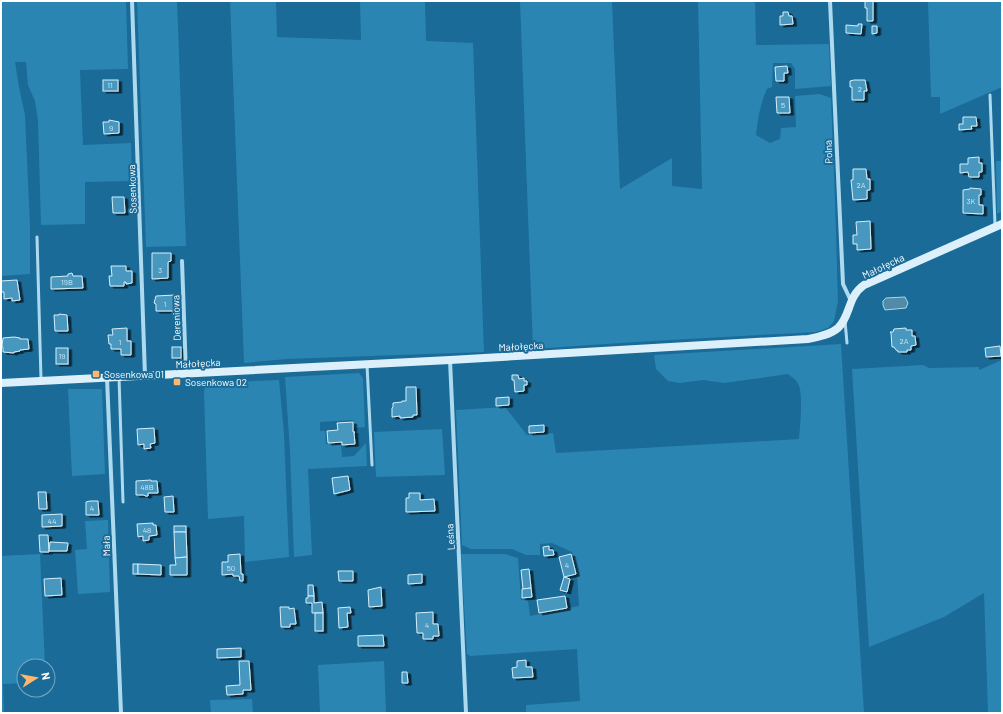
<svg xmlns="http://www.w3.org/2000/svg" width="1003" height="714" font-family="Barlow,sans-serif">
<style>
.green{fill:#2a85b3}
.water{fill:#538aa7;stroke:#a1d8f2}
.building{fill:#4797bf;stroke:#d5effb;filter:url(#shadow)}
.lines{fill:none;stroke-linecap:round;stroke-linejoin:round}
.lane{stroke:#aedaf0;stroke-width:3}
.street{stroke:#aedaf0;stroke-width:4}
.secondary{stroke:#dcf0fb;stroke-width:8}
.poi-dot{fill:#ffb66e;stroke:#1a6b97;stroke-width:1.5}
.labels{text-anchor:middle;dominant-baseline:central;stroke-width:4;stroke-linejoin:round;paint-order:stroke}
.number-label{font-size:8px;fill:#d1e5ef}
.street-label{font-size:10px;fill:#fff;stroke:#1a6b97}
.poi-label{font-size:10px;fill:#fff;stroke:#1a6b97;text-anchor:start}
</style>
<defs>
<filter id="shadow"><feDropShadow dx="3.5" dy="2" stdDeviation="0" flood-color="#0009"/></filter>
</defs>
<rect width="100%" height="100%" fill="#1a6b97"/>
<g class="green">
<path d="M1 1H126L128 69 80 70 83 145 131 143 132 181 85 182V224L41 225 38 121 35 101 28 85 26 62H15L19 87 25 115 30 226V274L1 276Z"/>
<path d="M137 1H177L186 246 146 247Z"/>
<path d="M230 1H276L277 37 361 40 360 1H425L426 41 473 43 484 352 287 359 244 363Z"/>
<path d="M520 1H612L620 189 672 158V186L702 189 698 1H755L756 45 829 44 831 86 795 89V69L791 63H773L772 87 767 89C760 104 758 119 756 135L770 143 780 139 781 128 796 127 795 96 820 94 831 98 835 201 838 301 834 321 828 328 816 332C721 337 628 342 533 349Z"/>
<path d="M928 1H1002V87L940 114V97H931Z"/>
<path d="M996 161H1002V211L997 214Z"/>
<path d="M841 344 864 713H526V705L580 701 577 649 470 656 467 654 461 554H505L518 558 521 600H528L530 616 579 606 577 575 572 552 552 543 540 544V555H526L512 549H471L462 545 456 410 505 407 527 435 553 433 556 453 799 439C800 428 803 396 799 386 797 380 793 378 788 374L724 383 703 380 680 383 668 381 656 369 654 355Z"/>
<path d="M1002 360V713H988L984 593 944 617 869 647 852 369 923 365 929 368 979 367V370Z"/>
<path d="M359 373 363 378 365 427 354 428 353 420 320 422V431H325L326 444H341L342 457 354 456 366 443 367 466 308 469 312 555 294 557 290 451 285 377Z"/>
<path d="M279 380 284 434 289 557 245 562 244 516 208 519 204 392 206 383Z"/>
<path d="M68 389H102L105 474 72 476Z"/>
<path d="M442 429 445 475 376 477 374 432Z"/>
<path d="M108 520 110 592 78 594 75 550 87 549 85 521Z"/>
<path d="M40 554 45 666H24V683L3 684 4 713H1V556Z"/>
<path d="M384 661 386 713H320L318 665Z"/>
<path d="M252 699 253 713H211L210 700Z"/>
</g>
<path class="water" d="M905 297 908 303 906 308 885 310 883 305V301L886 298Z"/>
<g class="building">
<path d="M865 1H873V21H867V8H865Z"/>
<path d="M783 12H788L789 16H792L793 24 780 25V16H783Z"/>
<path d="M858 24H862L861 34 846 33V25L858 26Z"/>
<path d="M872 26H877V33L872 34Z"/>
<path d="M787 66 788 73H784V81H776L775 67Z"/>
<rect x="103" y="80" width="15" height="11"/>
<path d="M854 80H865L867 91H864V100H852V87H850V81Z"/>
<path d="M776 97H789L790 113H777Z"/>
<path d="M963 117H976L977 126H971L972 129 959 130V124H963Z"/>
<path d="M109 120 119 122V133L104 134 103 122H109Z"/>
<path d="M979 157V163H982V172H979V177H969L968 172 960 173V164H968V158Z"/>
<path d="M853 169H866L867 179H870V190H867V199L853 200 851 180H853Z"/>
<path d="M970 188 981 189V195H979V205H983V214L963 213V190L970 189Z"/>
<path d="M112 197H124L125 213H113Z"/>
<path d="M870 221 871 249 857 250V244H853V235H857L856 222Z"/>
<path d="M152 253H171V261L168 262V278L152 279Z"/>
<path d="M111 266H126V271H132V283L126 284V282H124V286H110L109 276H112Z"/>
<path d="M72 273 73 276H82L83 288 51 289V277L68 276V274Z"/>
<path d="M17 280 20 300 12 301V298L4 299V292H1V281Z"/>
<path d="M175 295V311H156V304L154 303 156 296Z"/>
<path d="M59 314 67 315 68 331H55L54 315H59Z"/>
<path d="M127 328V341H131V355H121V349H111V344H109L108 335H113L112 329Z"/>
<path d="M906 328V330H912V336H915L916 345 911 346V350H907V352H898V351L896 350 894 347H892L891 333 890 332H893L894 329Z"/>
<path d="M14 337 20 338V339H28L29 349 20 350V351L14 352V353L3 352V348L2 346 3 338Z"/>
<path d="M1000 346 1001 356 986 357 985 348Z"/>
<rect x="172" y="347" width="9" height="11"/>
<rect x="56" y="348" width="12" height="16"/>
<path d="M512 375H518L519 379 524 378V381H527V385H524V391L515 392 514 380H512Z"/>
<path d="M406 387H416L417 415H413V417L400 418V416L392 417V408L393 407V403L402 402V401H406Z"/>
<path d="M509 397V405L496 406V398Z"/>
<path d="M353 422V432H355L354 433 355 444 342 445V442L328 443 327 431 338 430 337 423Z"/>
<path d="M544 425V432L529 433V426Z"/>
<path d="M154 428 155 443 150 444 151 448 144 449V444L138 445 137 429Z"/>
<path d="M348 476 350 490 334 494 332 478Z"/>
<path d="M151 480V481H157L158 493H148V496H145L144 495H136V481Z"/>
<path d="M38 492H46L47 509H39Z"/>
<path d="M409 493H420V500L434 499 435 511 406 512V498H409Z"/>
<path d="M173 496 174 512H165L164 497Z"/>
<path d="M90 501H98L99 515H86V502Z"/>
<path d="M62 514V526L42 527V515Z"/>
<path d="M153 523V525H156L157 535 149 536V540L143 541V536L138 537 137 524Z"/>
<rect x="174" y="526" width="12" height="6"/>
<path d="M174 532H186L187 557 175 558Z"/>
<path d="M39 535H48L49 552H40Z"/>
<path d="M50 542 68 543 67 551H49Z"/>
<path d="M549 546V550H553L554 555 544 556 543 547Z"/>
<path d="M240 554 241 574H243V581H240L239 576H233V574L222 575V562H228V555Z"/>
<path d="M571 554 576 574 564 577 559 557Z"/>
<path d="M187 557V575H170V565H176L175 558Z"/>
<rect x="133" y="564" width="5" height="10"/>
<path d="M138 564 161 565V575L138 574Z"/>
<path d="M529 569 531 588 523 589 521 570Z"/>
<path d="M338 571H353V581H339Z"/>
<path d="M422 574V583L408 584V575Z"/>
<path d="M564 577 570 579 567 592 560 590Z"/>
<path d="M61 578 62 595 45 596 44 579Z"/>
<path d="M308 585H313L314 596H308Z"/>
<path d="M381 587 382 606 369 607 368 590Z"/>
<path d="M531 588 532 597 522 598V589Z"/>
<path d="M308 596H314V603L322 602 323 613H312V603H306V598H308Z"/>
<path d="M565 596 567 608 539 613 537 600Z"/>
<path d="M280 607H289V609L294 608 296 624H290V627H281Z"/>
<path d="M350 607 351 613H347L348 627 339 628 338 608Z"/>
<path d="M433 612V624H438L439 636H433V639H423V633H417L416 613Z"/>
<rect x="315" y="613" width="8" height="18"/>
<path d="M383 635 384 646H358V636Z"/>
<path d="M241 648V657L217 658V649Z"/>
<path d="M526 660V667H532L533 677 513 678 512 668 517 667V661Z"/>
<path d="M239 661H249L251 690H243V694L227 695 226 686 240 685Z"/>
<path d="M402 672H407L408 683H402Z"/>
</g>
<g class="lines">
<g class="lane">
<path d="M990 95 995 225"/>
<path d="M37 237 41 379"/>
<path d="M845 321 847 343"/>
<path d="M367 365 372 465"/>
<path d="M119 377 123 502"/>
</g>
<g class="street">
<path d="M132 1 145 376"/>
<path d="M830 1 843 284 851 301"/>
<path d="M182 261 186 374"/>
<path d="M450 360 466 713"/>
<path d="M107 378 121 713"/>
</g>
<path class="secondary" d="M1 383 450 360 808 339C818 337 830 335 838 328 851 316 847 297 864 285L1002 224"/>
</g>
<g class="poi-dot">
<rect x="92" y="370" width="8" height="8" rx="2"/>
<rect x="173" y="378" width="8" height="8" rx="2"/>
</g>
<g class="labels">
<g class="number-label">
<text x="110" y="85">11</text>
<text x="860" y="89">2</text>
<text x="783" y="105">5</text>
<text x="111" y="128">9</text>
<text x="861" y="185">2A</text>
<text x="971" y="201">3K</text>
<text x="160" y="270">3</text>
<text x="67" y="282">19B</text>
<text x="165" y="304">1</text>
<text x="904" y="341">2A</text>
<text x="120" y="342">1</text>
<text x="62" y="356">19</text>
<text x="147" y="487">48B</text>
<text x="92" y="508">4</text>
<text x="52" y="521">44</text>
<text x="147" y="530">48</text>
<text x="567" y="565">4</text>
<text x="231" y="568">50</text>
<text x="427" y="625">4</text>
</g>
<g class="street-label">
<text transform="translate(828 152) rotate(-92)">Polna</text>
<text transform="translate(132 189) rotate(-92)">Sosenkowa</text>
<text transform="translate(883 266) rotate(-25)">Małołęcka</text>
<text transform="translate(176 318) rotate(-92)">Dereniowa</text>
<text transform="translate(521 346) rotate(-3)">Małołęcka</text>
<text transform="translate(198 363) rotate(-3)">Małołęcka</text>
<text transform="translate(450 537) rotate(-93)">Leśna</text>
<text transform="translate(106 546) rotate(-92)">Mała</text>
</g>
<g class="poi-label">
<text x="104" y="374">Sosenkowa 01</text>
<text x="185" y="382">Sosenkowa 02</text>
</g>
</g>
<rect width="1003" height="714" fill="none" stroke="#ffffff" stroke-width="4"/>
<g transform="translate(36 678) rotate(79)"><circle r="19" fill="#1a6b97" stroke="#76a6c1"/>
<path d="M0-3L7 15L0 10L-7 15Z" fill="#ffb66e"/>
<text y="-6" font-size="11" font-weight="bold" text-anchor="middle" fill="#ffffff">N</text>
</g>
</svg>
